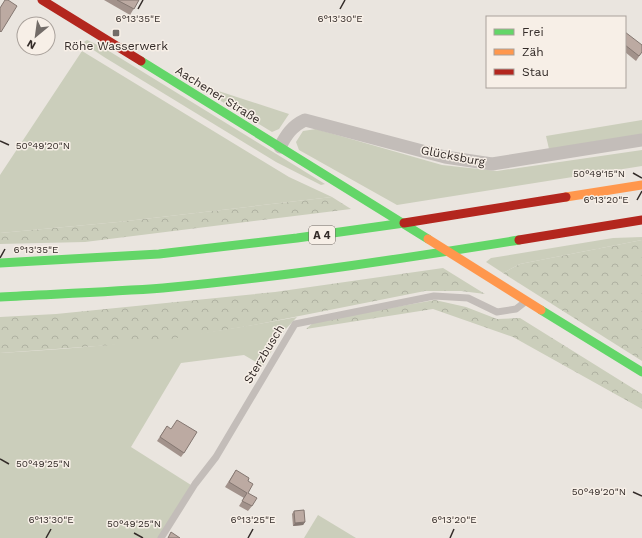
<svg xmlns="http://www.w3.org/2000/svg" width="642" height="538" font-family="'Work Sans',sans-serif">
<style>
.grass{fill:#cbcebb}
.forest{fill:url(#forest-crowns)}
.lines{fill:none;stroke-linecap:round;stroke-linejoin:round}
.lane{stroke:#c3bdb9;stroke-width:7}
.street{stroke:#c3bdb9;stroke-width:13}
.fast{stroke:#63d668;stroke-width:9}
.slow{stroke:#ff974d;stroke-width:9}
.jam{stroke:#b3261e;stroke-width:9}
.wall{fill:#a2928b}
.shaded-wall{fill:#847771}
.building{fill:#bcaaa2;stroke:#847771}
.ticks{fill:none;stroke:#332b28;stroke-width:1.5}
.poi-dot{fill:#736c68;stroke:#f7efe7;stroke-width:1.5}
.labels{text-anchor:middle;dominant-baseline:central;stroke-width:3;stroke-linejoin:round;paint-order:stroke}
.shield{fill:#f7efe7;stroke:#6e6661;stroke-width:1}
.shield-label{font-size:11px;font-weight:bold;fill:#332b28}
.poi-label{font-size:12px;fill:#332b28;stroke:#f7efe7}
.street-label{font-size:12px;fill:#332b28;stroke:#f7efe7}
.ticks-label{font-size:10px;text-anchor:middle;fill:#332b28;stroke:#f7efe7;stroke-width:3;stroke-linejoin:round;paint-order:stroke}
</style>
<defs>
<pattern id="forest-crowns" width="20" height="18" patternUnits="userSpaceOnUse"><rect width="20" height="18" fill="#cbcebb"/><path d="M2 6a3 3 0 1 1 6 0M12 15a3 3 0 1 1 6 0" fill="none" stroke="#afb1a1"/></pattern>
</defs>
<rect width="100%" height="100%" fill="#eae5df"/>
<g class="grass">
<path d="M87 40 104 48 325 184 321 185 276 162 104 57 86 45 84 42Z"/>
<path d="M82 51 289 177 332 197 118 222 0 233V175Z"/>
<path d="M200 85 289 114 279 129 272 132 201 89Z"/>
<path d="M642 120V134L549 149 546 136Z"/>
<path d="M316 129 442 165 497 171 642 150V166L397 205 299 150 296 142 303 131Z"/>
<path d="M642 237V240L520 264 503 273 486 262 491 258 613 238Z"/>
<path d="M297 317 282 333 263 366 244 355 181 363 131 447 191 485 158 538H0V353C99 348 199 336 297 317Z"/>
<path d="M318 515 356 538H304Z"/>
</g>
<g class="forest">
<path d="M332 197 351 209 85 242 0 244V233L118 222Z"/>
<path d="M642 240V361L503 273 520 264Z"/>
<path d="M443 268 485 294 461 291H425L254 325 153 342 0 353V317L56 314 275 292Z"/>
<path d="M435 300 466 307 497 319 520 318 642 394V409L513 337 433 309 306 329 315 321Z"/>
</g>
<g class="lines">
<path class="lane" d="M161 538 195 484 216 457 295 324 434 296 468 298 497 312 516 309 525 302"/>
<path class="street" d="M280 147C286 135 292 126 305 120L445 157 492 164 642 140"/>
<g class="fast">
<path d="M141 61 428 239"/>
<path d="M0 263 159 254 297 238 404 223"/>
<path d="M0 297C54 294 109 292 163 288 282 277 400 259 519 240"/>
<path d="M541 310 642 372"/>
</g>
<g class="slow">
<path d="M566 197 642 185"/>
<path d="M428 239 541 310"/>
</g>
<g class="jam">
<path d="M42 0 141 61"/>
<path d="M404 223 566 197"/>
<path d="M519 240 642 220"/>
</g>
</g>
<g class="wall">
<path d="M104 0H139L130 15Z"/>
<path d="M625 32 642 52 636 61 625 52Z"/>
<path d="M167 426 184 453 181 457 157 441Z"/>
<path d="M236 470 248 481V493L252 506 248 511 239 506 244 498 225 487Z"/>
<path d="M294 511 305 522 303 525 293 526 292 514Z"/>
</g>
<path class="shaded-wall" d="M305 522 303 525 293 526 295 523Z"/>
<g class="building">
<path d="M5 0H8L17 6 1 32 0 31V8Z"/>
<path d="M117 0H139L134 9Z"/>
<path d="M625 32 642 45V52L639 56 625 45Z"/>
<path d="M177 420 197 432 184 453 160 437 167 426 171 429Z"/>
<path d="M236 470 249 478 248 481 253 484 248 493 257 498 252 506 242 501 247 493 229 482Z"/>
<path d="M304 510 305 522 295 523 294 511Z"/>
<path d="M171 532 180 538H168Z"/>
</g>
<path class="ticks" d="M138 9 143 0M340 9 345 0M0 141 9 145M633 173 642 178M637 200 642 191M0 258 5 249M0 459 9 464M633 492 642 496M134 533 143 538M46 538 51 529M248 538 253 529M450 538 454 529"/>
<rect class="poi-dot" x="112" y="29" width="8" height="8" rx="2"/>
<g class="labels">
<rect class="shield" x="309" y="226" width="26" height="18" rx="3"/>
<g class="shield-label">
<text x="322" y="235">A 4</text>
</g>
<g class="poi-label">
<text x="116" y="46">Röhe Wasserwerk</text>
</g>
<g class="street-label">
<text transform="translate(218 95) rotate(32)">Aachener Straße</text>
<text transform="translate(453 156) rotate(11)">Glücksburg</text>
<text transform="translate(264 354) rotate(-59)">Sterzbusch</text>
</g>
</g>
<g class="ticks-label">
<text x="138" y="22">6°13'35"E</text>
<text x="340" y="22">6°13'30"E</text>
<text x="43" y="149">50°49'20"N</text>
<text x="599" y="177">50°49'15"N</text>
<text x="606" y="203">6°13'20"E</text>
<text x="36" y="253">6°13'35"E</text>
<text x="43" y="467">50°49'25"N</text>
<text x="599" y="495">50°49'20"N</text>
<text x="51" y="523">6°13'30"E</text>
<text x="253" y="523">6°13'25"E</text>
<text x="454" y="523">6°13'20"E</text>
<text x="134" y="527">50°49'25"N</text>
</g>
<rect x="486" y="16" width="140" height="72" fill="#f7efe7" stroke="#a9a19b"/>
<rect x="494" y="29" width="20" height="6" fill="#63d668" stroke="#a9a19b"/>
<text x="522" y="36" font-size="12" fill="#332b28">Frei</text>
<rect x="494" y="49" width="20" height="6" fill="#ff974d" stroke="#a9a19b"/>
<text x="522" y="56" font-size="12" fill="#332b28">Zäh</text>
<rect x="494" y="69" width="20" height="6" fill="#b3261e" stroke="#a9a19b"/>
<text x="522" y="76" font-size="12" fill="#332b28">Stau</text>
<g transform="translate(36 36) rotate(209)"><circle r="19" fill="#f7efe7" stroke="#a9a19b"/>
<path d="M0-3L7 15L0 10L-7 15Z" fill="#736c68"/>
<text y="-6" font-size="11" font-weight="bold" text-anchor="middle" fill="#332b28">N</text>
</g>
</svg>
